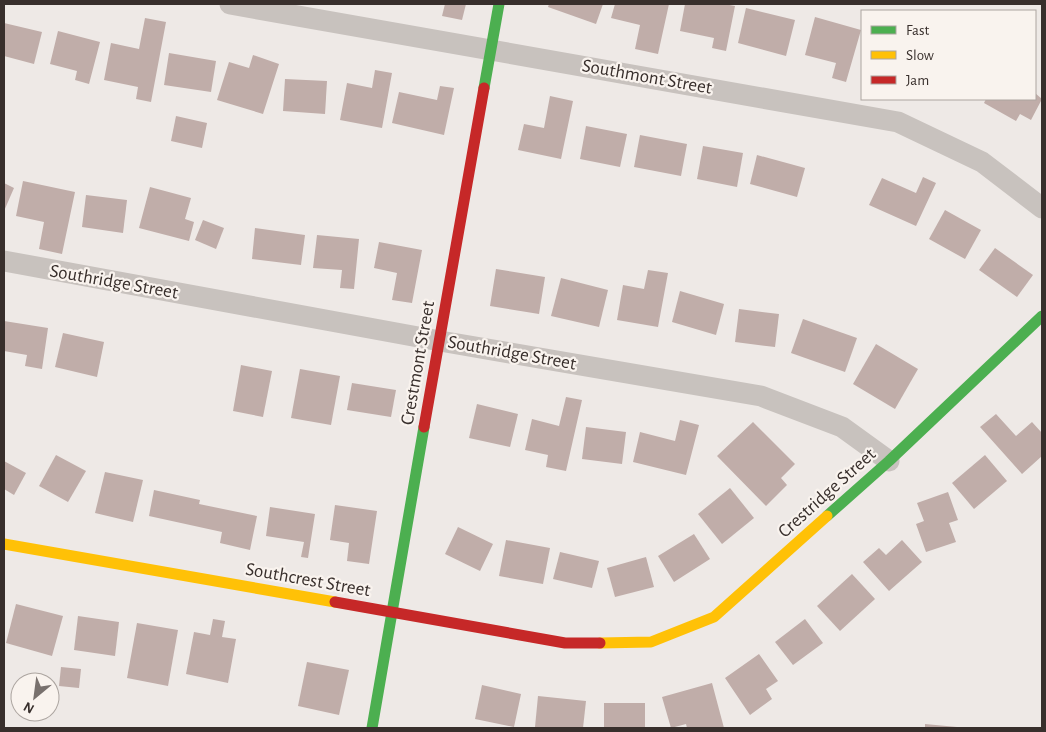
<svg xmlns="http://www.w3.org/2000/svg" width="1046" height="732" font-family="'Alegreya Sans',sans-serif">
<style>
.building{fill:#c0ada9}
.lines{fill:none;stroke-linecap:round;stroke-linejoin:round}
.street{stroke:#c8c2be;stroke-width:21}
.fast{stroke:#4caf50;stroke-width:11}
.slow{stroke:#ffc107;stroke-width:11}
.jam{stroke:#c62828;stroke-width:11}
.labels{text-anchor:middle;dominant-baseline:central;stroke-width:4.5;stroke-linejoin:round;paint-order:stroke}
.street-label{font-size:19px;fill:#382f2c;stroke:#f9f3ee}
</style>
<rect width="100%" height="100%" fill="#eee9e6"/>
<g class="building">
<path d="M445 4H466L462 20 442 16Z"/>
<path d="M549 4H603L596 24 548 7Z"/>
<path d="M615 4H669L658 54 635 49 640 25 611 18Z"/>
<path d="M685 4H724L735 6 726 51 712 48 714 38 680 31Z"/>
<path d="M746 8 795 20 786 56 738 43Z"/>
<path d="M815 17 861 30 846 82 832 78 836 63 805 55Z"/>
<path d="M145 18 166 22 151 102 136 99 138 87 104 80 111 43 139 49Z"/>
<path d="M4 23 42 32 34 64 4 56Z"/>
<path d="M58 31 100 42 89 84 75 80 77 71 50 64Z"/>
<path d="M169 53 216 61 211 92 164 85Z"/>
<path d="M253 55 279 64 263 114 217 100 229 62 249 68Z"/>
<path d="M375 70 392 73 382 128 340 120 347 83 372 88Z"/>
<path d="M285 79 327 81 325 114 283 111Z"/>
<path d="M440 86 454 88 444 135 392 123 399 92 437 100Z"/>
<path d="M1035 93 1042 99 1031 120 1020 114 1016 121 984 103 986 99H1035Z"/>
<path d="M550 96 573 101 561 159 518 150 524 124 544 128Z"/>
<path d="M176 116 207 123 202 148 171 141Z"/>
<path d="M586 126 627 134 620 167 580 159Z"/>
<path d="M640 135 687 144 681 176 634 167Z"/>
<path d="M703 146 743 153 737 187 697 179Z"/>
<path d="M757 155 805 168 797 197 750 184Z"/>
<path d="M923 177 936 183 916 226 869 205 882 178 916 193Z"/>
<path d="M23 181 75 192 62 254 39 249 44 222 16 216Z"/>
<path d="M4 183 14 188 4 211Z"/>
<path d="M150 187 191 198 185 219 194 222 189 241 139 228Z"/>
<path d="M86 195 127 200 123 233 82 227Z"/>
<path d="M945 210 981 230 965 259 929 239Z"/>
<path d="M203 220 224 228 216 249 195 240Z"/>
<path d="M255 228 305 235 301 265 252 259Z"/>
<path d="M317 235 359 239 354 289 340 288 342 270 313 268Z"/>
<path d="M379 242 422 250 412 303 392 300 397 273 374 268Z"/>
<path d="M995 248 1033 275 1017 297 979 270Z"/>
<path d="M496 269 545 277 539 314 490 306Z"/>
<path d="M648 270 668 273 658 327 617 320 623 285 644 289Z"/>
<path d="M561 278 608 290 599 327 551 316Z"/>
<path d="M680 291 724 304 716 335 672 322Z"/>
<path d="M739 309 779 314 775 347 735 342Z"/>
<path d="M803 319 857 338 845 372 791 353Z"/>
<path d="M4 321 48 328 42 369 25 366 27 355 4 351Z"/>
<path d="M63 333 104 342 97 377 55 367Z"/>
<path d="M876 344 918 369 895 409 853 384Z"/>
<path d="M241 365 272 371 263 417 233 411Z"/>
<path d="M300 369 340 376 331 425 291 418Z"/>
<path d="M352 383 396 390 391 417 347 410Z"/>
<path d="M566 397 582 400 566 471 546 467 548 455 525 450 532 419 559 426Z"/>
<path d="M477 404 518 414 510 447 469 438Z"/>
<path d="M996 414 1016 436 1032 422 1042 433V456L1022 474 980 427Z"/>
<path d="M680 420 699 425 686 475 633 462 640 432 675 441Z"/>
<path d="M753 422 795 464 781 478 787 485 766 506 717 456Z"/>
<path d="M586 427 626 432 622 464 582 459Z"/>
<path d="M56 455 86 471 68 502 39 486Z"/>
<path d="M985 455 1007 481 974 509 952 483Z"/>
<path d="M4 461 26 473 14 495 4 489Z"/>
<path d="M105 472 143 480 133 522 95 513Z"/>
<path d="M730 488 754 518 722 544 698 514Z"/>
<path d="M154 490 200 500 199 504 257 516 250 550 220 543 222 532 149 516Z"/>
<path d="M948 492 958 520 949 523 956 542 926 552 916 524 924 521 917 503Z"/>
<path d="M335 505 377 511 369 564 347 561 349 543 330 540Z"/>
<path d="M270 507 315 514 308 558 301 557 304 542 266 536Z"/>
<path d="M458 527 493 544 480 571 445 554Z"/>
<path d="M694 534 710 559 674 582 658 556Z"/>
<path d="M506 540 550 548 543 584 499 576Z"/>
<path d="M902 540 922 562 889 591 863 562 879 548 886 555Z"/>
<path d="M560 552 599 561 592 588 553 579Z"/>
<path d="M646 557 654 587 615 597 607 568Z"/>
<path d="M852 574 875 599 840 631 817 606Z"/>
<path d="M16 604 63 616 52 656 6 643Z"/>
<path d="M78 616 119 622 115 656 74 650Z"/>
<path d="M213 619 225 621 222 637 236 639 228 683 186 674 194 632 210 635Z"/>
<path d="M805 619 823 643 793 665 775 642Z"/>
<path d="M137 623 178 630 168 686 127 678Z"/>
<path d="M759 654 778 681 766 689 772 699 750 715 725 678Z"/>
<path d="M307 662 349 670 339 715 298 706Z"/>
<path d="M61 667 81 669 79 688 59 686Z"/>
<path d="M712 683 724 728H687L686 724 671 728 662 697Z"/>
<path d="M482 685 521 694 514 727 475 719Z"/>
<path d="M538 696 586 701 583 728 535 727Z"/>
<rect x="604" y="703" width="41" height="25"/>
<path d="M925 724 957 727V728H925Z"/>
</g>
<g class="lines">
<g class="street">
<path d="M230 4 898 122 982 162 1042 208"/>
<path d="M4 261 440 341 761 396 842 427 889 461"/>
</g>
<g class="fast">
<path d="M484 88 499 4"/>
<path d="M827 516 889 461 1042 316"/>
<path d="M372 728 424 427"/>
</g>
<g class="slow">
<path d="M4 544 335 602"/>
<path d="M600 643 651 642 714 617 827 516"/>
</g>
<g class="jam">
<path d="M424 427 484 88"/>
<path d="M335 602 565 643H600"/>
</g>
</g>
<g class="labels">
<g class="street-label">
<text transform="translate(647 77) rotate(10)">Southmont Street</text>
<text transform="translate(114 282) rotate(10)">Southridge Street</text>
<text transform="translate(512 353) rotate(10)">Southridge Street</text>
<text transform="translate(418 363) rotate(-80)">Crestmont Street</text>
<text transform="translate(827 493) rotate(-42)">Crestridge Street</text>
<text transform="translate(308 580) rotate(10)">Southcrest Street</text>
</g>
</g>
<rect width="1046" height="732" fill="none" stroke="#382f2c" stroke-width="10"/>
<rect x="861" y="10" width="175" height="90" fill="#f9f3ee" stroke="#aca5a0"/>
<rect x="871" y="26" width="25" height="8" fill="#4caf50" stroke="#aca5a0"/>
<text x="906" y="35" font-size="15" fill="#382f2c">Fast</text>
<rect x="871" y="51" width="25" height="8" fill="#ffc107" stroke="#aca5a0"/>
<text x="906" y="60" font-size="15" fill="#382f2c">Slow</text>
<rect x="871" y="76" width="25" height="8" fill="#c62828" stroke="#aca5a0"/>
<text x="906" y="85" font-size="15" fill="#382f2c">Jam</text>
<g transform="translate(35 697) rotate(209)"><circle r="24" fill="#f9f3ee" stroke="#aca5a0"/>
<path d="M0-4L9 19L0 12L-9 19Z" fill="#78706d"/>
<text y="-8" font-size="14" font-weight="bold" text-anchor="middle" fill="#382f2c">N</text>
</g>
</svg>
